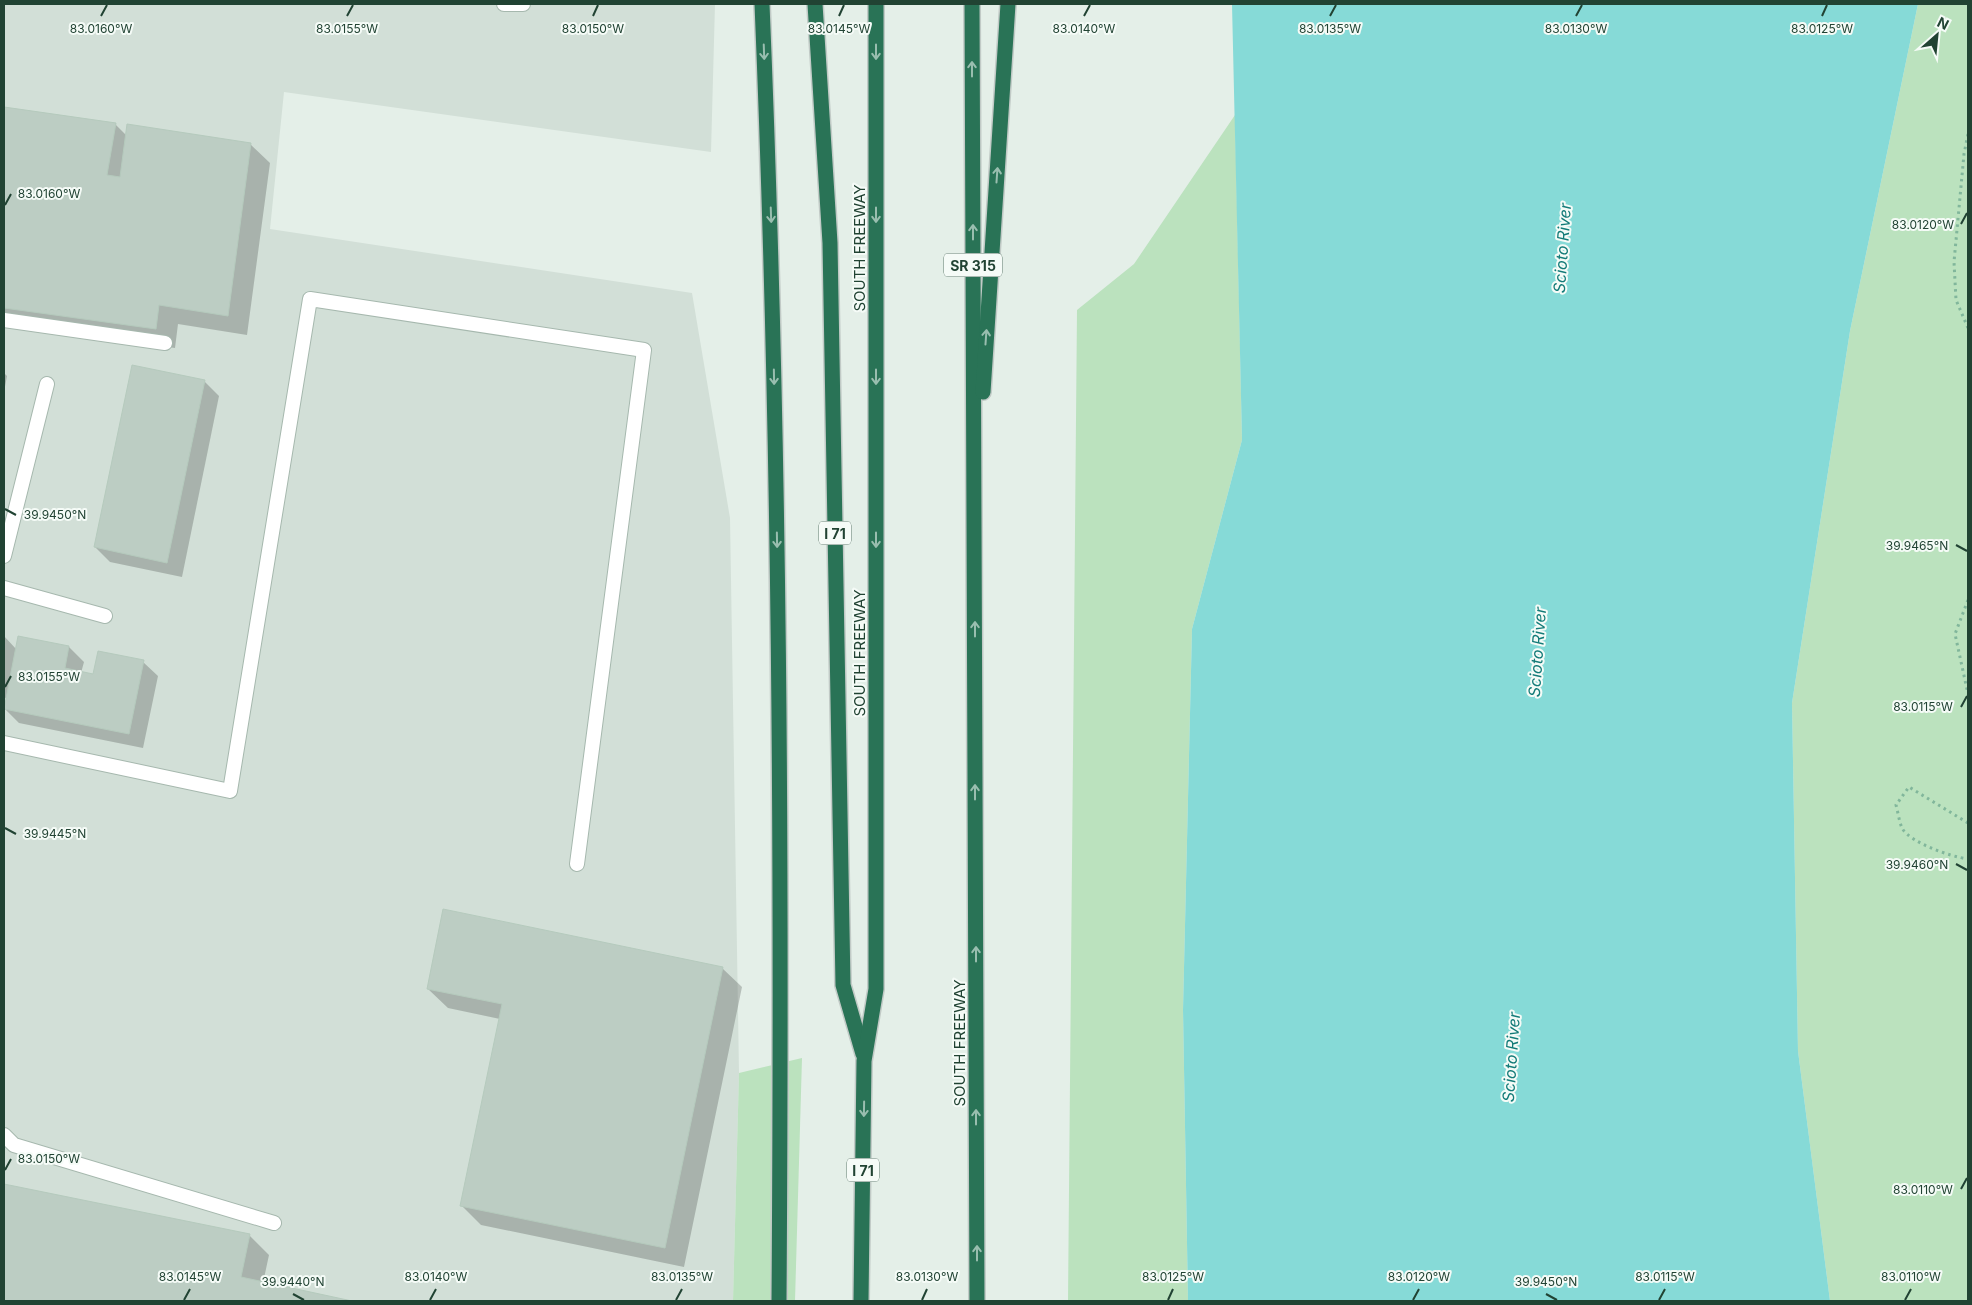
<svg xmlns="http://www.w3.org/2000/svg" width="1972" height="1305" font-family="Inter,sans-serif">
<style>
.built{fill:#d2dfd7}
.green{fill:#bbe2be}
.water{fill:#86dad7}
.shadow{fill:#0003}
.building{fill:#bccdc3;stroke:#b5cabd}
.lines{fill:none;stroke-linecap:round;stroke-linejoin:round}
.lane-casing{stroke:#a6b8ae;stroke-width:16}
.highway-casing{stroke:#c1cac6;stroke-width:18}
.path{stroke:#81b69b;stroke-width:3;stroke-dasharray:2.5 4;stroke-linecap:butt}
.lane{stroke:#fff;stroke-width:14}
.highway{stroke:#297356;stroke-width:15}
.oneway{stroke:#99beaf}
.ticks{fill:none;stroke:#214333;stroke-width:2}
.labels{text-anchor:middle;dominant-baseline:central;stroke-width:4;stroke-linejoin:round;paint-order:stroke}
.shield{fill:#f5fbf7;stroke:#617a6e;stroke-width:1}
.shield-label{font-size:14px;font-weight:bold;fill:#214333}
.street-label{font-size:15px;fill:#214333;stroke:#f5fbf7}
.water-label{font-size:16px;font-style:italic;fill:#137b78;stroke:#f5fbf7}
.ticks-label{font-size:12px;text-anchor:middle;fill:#214333;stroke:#f5fbf7;stroke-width:4;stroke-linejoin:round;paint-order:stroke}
</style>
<rect width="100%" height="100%" fill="#e4efe8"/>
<path class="built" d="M4 4H715L711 152 284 92 270 229 692 293 730 518 739 1073 733 1301H4Z"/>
<g class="green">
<path d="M1918 4H1968V1301H1830L1798 1051 1792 703 1850 331Z"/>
<path d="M1235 115 1242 440 1192 629 1183 1010 1188 1301H1068L1077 310 1134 264Z"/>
<path d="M802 1058 795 1301H733L739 1073Z"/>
</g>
<path class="water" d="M1232 4H1918L1850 331 1792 703 1798 1051 1830 1301H1188L1183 1010 1192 629 1242 440Z"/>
<g class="shadow">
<path d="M4 108 115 124 127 136 250 144 270 163 247 335 178 324 175 348 4 324Z"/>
<path d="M4 373 7 376 4 392Z"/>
<path d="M204 381 219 396 182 577 110 562 95 547Z"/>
<path d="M4 636 16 649 69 647 84 662 81 673 94 676 143 662 158 676 143 748 19 723 4 708 7 697 4 699Z"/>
<path d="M722 968 742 987 684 1267 481 1225 462 1206 500 1019 448 1008 428 989Z"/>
<path d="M4 1185 249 1235 269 1255 263 1283 348 1301H4Z"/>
</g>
<g class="building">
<path d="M4 107 116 123 107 175 120 177 127 124 251 143 228 316 159 305 156 329 4 308Z"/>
<path d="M132 365 205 380 167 563 94 547Z"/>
<path d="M18 636 69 646 65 668 93 674 98 651 144 660 129 734 4 709Z"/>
<path d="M443 909 723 967 665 1248 460 1206 502 1004 427 989Z"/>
<path d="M4 1184 250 1234 241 1277 352 1301H4Z"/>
</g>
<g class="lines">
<g class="lane-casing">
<g id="lane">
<path d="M504 4H523"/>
<path d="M4 320 165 343"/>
<path d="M4 556 47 384"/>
<path d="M4 588 105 616"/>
<path d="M4 743 230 791 310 299 644 350 577 864"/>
<path d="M4 1135 14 1145 274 1223"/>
</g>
</g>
<g class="highway-casing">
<g id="highway">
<path d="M762 4C780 436 782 869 779 1301"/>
<path d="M815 4 830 243 843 985 863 1054"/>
<path d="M972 4 977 1301"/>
<path d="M983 392 1008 4"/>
<path d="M861 1301 864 1061 876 989V4"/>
</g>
</g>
<g class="path">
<path d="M1968 134 1964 154 1954 262 1956 300 1968 328"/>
<path d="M1968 600 1955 634 1968 694"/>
<path d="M1968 823 1909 787 1896 805C1898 812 1899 821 1902 828 1910 843 1952 857 1968 859"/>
</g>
<use href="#lane" class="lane"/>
<use href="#highway" class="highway"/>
</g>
<defs><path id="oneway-shaft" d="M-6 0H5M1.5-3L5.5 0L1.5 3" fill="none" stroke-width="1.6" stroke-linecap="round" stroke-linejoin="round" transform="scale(1.25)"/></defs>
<g class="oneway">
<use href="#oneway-shaft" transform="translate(764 52) rotate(88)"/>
<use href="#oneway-shaft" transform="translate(876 52) rotate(90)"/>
<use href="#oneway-shaft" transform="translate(972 69) rotate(-90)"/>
<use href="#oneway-shaft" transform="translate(997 175) rotate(-86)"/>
<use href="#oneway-shaft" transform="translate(771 215) rotate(88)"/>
<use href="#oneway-shaft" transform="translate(876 215) rotate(90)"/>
<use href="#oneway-shaft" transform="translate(973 232) rotate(-90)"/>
<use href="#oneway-shaft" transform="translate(986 337) rotate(-86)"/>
<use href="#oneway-shaft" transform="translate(774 377) rotate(89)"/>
<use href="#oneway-shaft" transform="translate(876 377) rotate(90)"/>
<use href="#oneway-shaft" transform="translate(777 540) rotate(89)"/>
<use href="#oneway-shaft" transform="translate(876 540) rotate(90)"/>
<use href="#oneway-shaft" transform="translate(975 629) rotate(-90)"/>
<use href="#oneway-shaft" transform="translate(975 792) rotate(-90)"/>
<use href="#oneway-shaft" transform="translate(976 954) rotate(-90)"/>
<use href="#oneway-shaft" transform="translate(864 1109) rotate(91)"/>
<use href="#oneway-shaft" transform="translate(976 1117) rotate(-90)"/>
<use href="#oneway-shaft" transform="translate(977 1253) rotate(-90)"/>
</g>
<path class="ticks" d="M101 16 107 5M347 16 353 5M593 16 598 5M839 16 844 5M1084 16 1090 5M1330 16 1336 5M1576 16 1582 5M1822 16 1827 5M5 205 11 194M1961 224 1967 213M5 509 16 515M1956 545 1967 551M5 687 11 676M1961 707 1967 696M5 828 16 834M1956 864 1967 870M5 1170 11 1159M1961 1189 1967 1178M293 1294 304 1300M1546 1294 1557 1300M184 1300 190 1289M430 1300 436 1289M676 1300 682 1289M922 1300 927 1289M1168 1300 1173 1289M1413 1300 1419 1289M1659 1300 1665 1289M1905 1300 1911 1289"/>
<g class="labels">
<g class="shield">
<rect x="944" y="253.5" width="58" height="23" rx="4"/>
<rect x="819" y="521.5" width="32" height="23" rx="4"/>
<rect x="847" y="1158.5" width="32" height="23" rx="4"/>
</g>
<g class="shield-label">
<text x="973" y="265">SR 315</text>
<text x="835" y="533">I 71</text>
<text x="863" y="1170">I 71</text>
</g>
<g class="street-label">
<text transform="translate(859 248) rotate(-90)">SOUTH FREEWAY</text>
<text transform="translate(859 653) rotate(-90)">SOUTH FREEWAY</text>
<text transform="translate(959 1043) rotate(-90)">SOUTH FREEWAY</text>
</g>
<g class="water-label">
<text transform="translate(1562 248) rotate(-86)">Scioto River</text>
<text transform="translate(1537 652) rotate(-86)">Scioto River</text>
<text transform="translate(1511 1057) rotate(-86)">Scioto River</text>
</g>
</g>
<g class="ticks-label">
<text x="101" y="33">83.0160°W</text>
<text x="347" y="33">83.0155°W</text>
<text x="593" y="33">83.0150°W</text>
<text x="839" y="33">83.0145°W</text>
<text x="1084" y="33">83.0140°W</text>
<text x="1330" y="33">83.0135°W</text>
<text x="1576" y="33">83.0130°W</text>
<text x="1822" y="33">83.0125°W</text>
<text x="49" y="198">83.0160°W</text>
<text x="1923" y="229">83.0120°W</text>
<text x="55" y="519">39.9450°N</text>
<text x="1917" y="550">39.9465°N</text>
<text x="49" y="681">83.0155°W</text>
<text x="1923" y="711">83.0115°W</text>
<text x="55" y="838">39.9445°N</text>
<text x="1917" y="869">39.9460°N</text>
<text x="49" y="1163">83.0150°W</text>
<text x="1923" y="1194">83.0110°W</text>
<text x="190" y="1281">83.0145°W</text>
<text x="436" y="1281">83.0140°W</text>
<text x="682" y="1281">83.0135°W</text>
<text x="927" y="1281">83.0130°W</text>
<text x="1173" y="1281">83.0125°W</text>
<text x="1419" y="1281">83.0120°W</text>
<text x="1665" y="1281">83.0115°W</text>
<text x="1911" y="1281">83.0110°W</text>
<text x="293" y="1286">39.9440°N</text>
<text x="1546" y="1286">39.9450°N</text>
</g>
<rect width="1972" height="1305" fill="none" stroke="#214333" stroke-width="10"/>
<g transform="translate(1937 35) rotate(27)" stroke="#f5fbf7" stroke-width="4" paint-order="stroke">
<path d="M0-4L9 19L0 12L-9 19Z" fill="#214333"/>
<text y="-8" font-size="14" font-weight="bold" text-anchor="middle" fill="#214333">N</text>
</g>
</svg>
